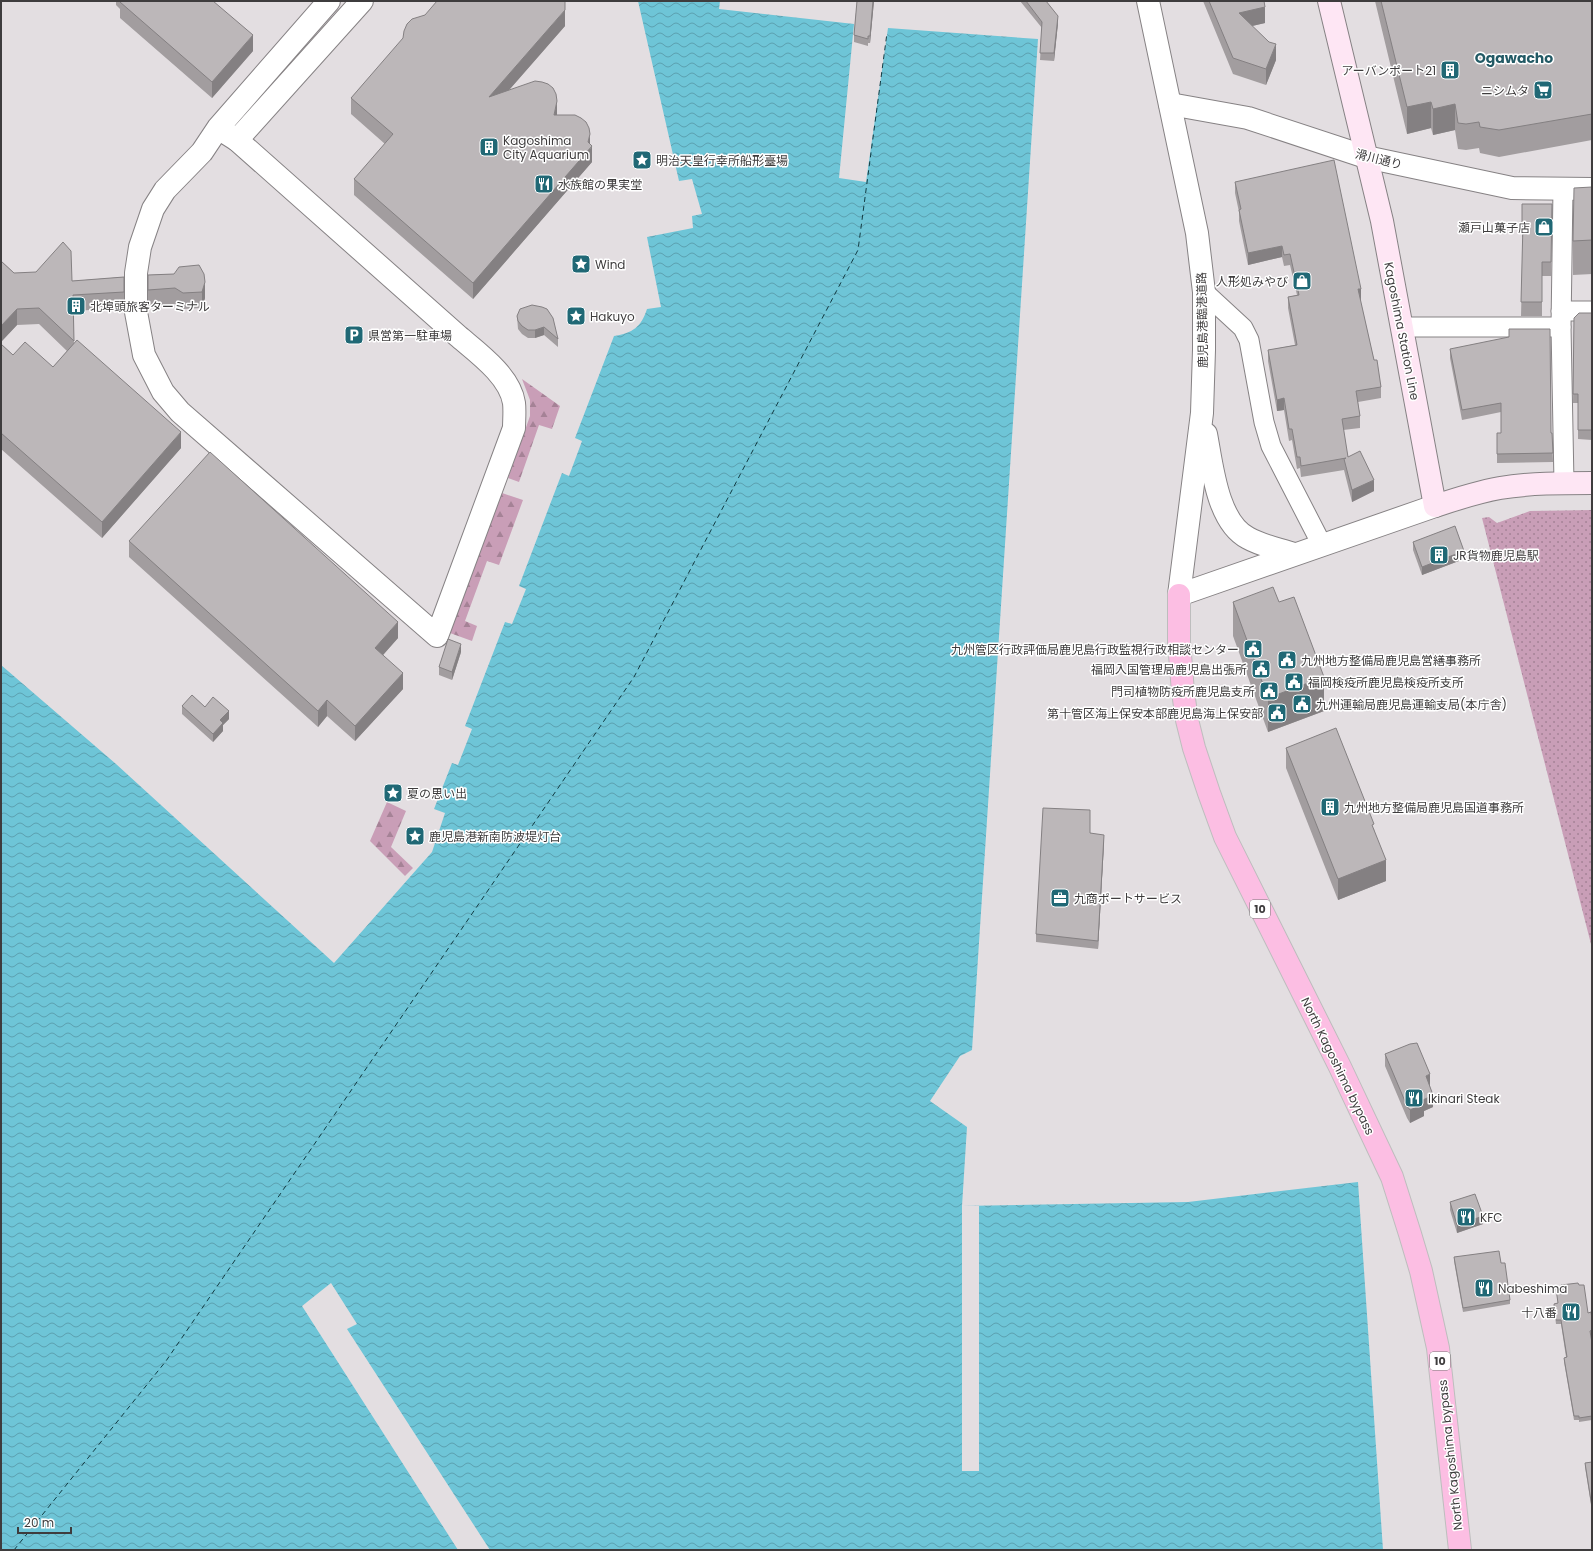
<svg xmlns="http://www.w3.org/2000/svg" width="1593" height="1551" font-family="Poppins,'Noto Sans JP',sans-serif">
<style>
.grass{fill:url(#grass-dots)}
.forest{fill:url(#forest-firs)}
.water{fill:url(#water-waves)}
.pier{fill:#e3dee1}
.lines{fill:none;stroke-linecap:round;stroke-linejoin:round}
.ferry{stroke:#113b43;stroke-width:1;stroke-dasharray:5 4;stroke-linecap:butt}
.minor-casing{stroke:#868284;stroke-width:21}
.tertiary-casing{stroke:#868284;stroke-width:24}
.secondary-casing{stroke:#868284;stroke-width:24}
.trunk-casing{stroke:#bdbdbd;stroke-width:24}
.minor{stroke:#fff;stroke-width:19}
.tertiary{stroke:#fff;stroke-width:22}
.secondary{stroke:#fee6f4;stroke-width:22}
.trunk{stroke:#fcbee3;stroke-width:22}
.wall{fill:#a29d9f}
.shaded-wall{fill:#848082}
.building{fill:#bcb7b9;stroke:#848082}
.labels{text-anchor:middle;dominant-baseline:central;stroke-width:3;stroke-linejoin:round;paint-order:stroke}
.shield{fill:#fff;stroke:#787677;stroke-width:1}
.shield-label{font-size:11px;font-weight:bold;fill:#3e3c3d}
.poi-label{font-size:12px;fill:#3e3c3d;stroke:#fff;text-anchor:start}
.street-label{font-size:12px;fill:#3e3c3d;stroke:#fff}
.quarter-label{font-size:14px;font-weight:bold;fill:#225a65;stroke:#fff}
</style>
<defs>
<pattern id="grass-dots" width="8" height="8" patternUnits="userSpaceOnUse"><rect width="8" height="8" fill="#c99eb7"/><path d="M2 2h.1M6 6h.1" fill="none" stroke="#a58296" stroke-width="1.8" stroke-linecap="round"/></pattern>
<pattern id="forest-firs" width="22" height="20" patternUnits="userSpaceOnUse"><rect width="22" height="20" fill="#c99eb7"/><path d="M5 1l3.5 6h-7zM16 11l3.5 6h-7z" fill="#a58296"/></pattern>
<pattern id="water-waves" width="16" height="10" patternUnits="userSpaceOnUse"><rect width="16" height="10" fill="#6ec5d7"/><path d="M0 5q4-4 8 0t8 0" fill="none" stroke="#5ca1b0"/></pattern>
</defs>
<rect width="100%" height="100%" fill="#e3dee1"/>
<path class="grass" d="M1592 510V948L1482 518 1489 517 1497 523 1530 511Z"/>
<g class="forest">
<path d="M522 379 560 406 552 429 539 425 519 482 508 478 530 416V400Z"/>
<path d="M502 493 523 500 499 565 487 561 465 621 477 626 472 641 450 633Z"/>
<path d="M387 802 406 811 391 847 413 868 405 876 370 841Z"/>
</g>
<path class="water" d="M638 1H720L719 9 854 24 839 178 866 182 888 28 1038 39 972 1050 960 1056 930 1101 967 1127 962 1206 1188 1202 1358 1182 1383 1550H1V665L116 764 334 963 432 852 445 813 434 809 452 763 458 765 472 729 465 726 505 622 512 624 526 589 519 586 562 473 569 476 582 441 575 438 614 336C633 333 641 327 647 309L661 307 647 237 693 228 692 216 702 214 692 179 679 181Z"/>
<g class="pier">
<rect x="962" y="1206" width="17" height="265"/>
<path d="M331 1283 357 1324 347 1329 490 1550H458L302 1306Z"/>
</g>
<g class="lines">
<path class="ferry" d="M14 1550 166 1361 634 677 858 250 887 33"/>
<g class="minor-casing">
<g id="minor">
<path d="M1563 189 1561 327 1564 483"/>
<path d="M1204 292 1243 328 1249 340 1264 422 1271 446 1322 545"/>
<path d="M1561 311H1592"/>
<path d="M1401 327H1561"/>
</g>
</g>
<g class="tertiary-casing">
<g id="tertiary">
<path d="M1148 1 1197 233 1204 292V350L1202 413 1179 595 1435 506"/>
<path d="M1170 104 1248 118 1366 157 1512 188 1592 189"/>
<path d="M218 128 237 140 458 336C478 353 510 376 514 403 515 411 514 420 514 428L437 636 180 412 163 392 144 355 136 312V273L140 247 153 209 165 190 202 152 218 128 329 1"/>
<path d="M237 140 362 1"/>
<path d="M1206 434C1212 465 1217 522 1248 538 1262 546 1279 549 1294 554"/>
</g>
</g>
<g class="secondary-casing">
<path id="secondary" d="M1329 1 1382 221 1435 506C1456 499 1478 492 1500 488 1530 483 1562 483 1592 483"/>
</g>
<g class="trunk-casing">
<path id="trunk" d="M1179 595V642L1183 692 1187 720 1194 748 1209 793 1225 837 1340 1067 1392 1177 1410 1234 1421 1271 1438 1348 1460 1550"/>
</g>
<use href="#minor" class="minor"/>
<use href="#tertiary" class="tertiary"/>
<use href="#secondary" class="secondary"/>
<use href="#trunk" class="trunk"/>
</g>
<g class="wall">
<path d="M116 1H213L253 51 212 98 120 18V9L116 5Z"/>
<path d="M857 1H874L870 43H868V46L854 42V35Z"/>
<path d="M1020 1H1046L1058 23 1054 61 1040 60 1042 28Z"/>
<path d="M1203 1H1264L1265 23 1252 26 1276 60 1266 85 1233 74Z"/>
<path d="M1375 1H1592V140L1499 157 1480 153 1479 148 1466 150 1458 149 1455 130 1433 135 1431 128 1407 134Z"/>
<path d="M425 15 565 26 509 90 557 115 590 144 592 162 473 299 354 195V179L385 144 351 114V98Z"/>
<path d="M1235 182 1361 300H1360L1374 360 1381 387V398L1358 402 1360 416V428L1343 430 1348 457 1374 491 1352 502 1344 470 1301 477 1300 468 1297 469 1292 440 1289 441 1284 410 1277 411 1268 361V350L1295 345 1288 308V297L1297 295 1290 265 1284 266 1282 257 1248 265 1239 221V212L1235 193Z"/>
<path d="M1592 187V274L1573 275V241Z"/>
<path d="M1522 204H1552L1551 276H1542V316H1521L1523 237H1522Z"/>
<path d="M1 261 14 273 72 281 124 277V308L73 311 74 343 181 448 102 538 1 449V344L13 355 53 367 67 351 39 324 17 325 1 342Z"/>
<path d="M199 265 205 298 202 308 183 309 175 304 148 306V275L174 274Z"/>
<path d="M532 305 558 339V347L544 335 535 338H528L522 334 518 329 517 316Z"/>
<path d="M1592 313V440L1578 439V403H1573L1574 318Z"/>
<path d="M1450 349 1551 433H1552L1553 462 1497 463V433H1501V412L1462 420 1450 358Z"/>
<path d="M129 541 398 638 383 655 403 689 355 741 327 716 318 727 129 557Z"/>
<path d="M1413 542 1464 559 1422 575 1413 550Z"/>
<path d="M1233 602H1279L1324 711 1268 732 1233 636Z"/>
<path d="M461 652 452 680 439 675V667Z"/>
<path d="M182 706 205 707 229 719 223 725V731L213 742 182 714Z"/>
<path d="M1286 748 1374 829 1386 881 1338 900 1286 768Z"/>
<path d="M1090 833 1104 843 1098 949 1036 942V934Z"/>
<path d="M1385 1054 1430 1086V1087L1433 1107 1424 1111V1116L1410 1123 1407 1118 1385 1066Z"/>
<path d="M1450 1202 1483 1224 1457 1233 1450 1210Z"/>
<path d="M1454 1257 1501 1263 1510 1300V1304L1463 1312 1454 1261Z"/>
<path d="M1556 1289 1588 1313 1592 1319V1335H1590L1592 1343V1420L1579 1422V1420H1574L1564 1362V1358L1566 1357 1561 1324H1556L1554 1308V1304L1558 1303Z"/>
<path d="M1592 1462V1511L1585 1467V1463Z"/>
</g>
<g class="shaded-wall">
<path d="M873 1H874L870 43V36Z"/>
<path d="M1265 7V23L1239 29V13Z"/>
<path d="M565 10V26L489 113V97Z"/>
<path d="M1058 16V23L1054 61V53Z"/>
<path d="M253 35V51L212 98V82Z"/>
<path d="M1276 44V60L1266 85V69Z"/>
<path d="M557 101V117L554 115Z"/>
<path d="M1431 102V128L1407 134V107Z"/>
<path d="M1455 104V130L1433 135V109Z"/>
<path d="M590 134V149L592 146V162L473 299V283L588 142Z"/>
<path d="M1282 246V257L1248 265V253Z"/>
<path d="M205 282V298L202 308V292Z"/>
<path d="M1358 289H1361V300L1358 301Z"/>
<path d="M17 309V325L1 342V326Z"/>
<path d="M544 327V335L535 338V330Z"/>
<path d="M1284 398V410L1277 411V400Z"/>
<path d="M181 432V448L102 538V522Z"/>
<path d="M1374 480V491L1352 502V490Z"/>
<path d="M1464 551V559L1422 575V567Z"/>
<path d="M398 622V638L375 664V648Z"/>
<path d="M461 644V652L452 680V672Z"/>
<path d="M403 673V689L355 741V726Z"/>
<path d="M1324 677V711L1268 732V698Z"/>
<path d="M327 700V716L318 727V711Z"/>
<path d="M229 711V719L223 725V731L213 742V734L220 720Z"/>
<path d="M1104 835V843L1098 949V941Z"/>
<path d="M1386 860V881L1338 900V879Z"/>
<path d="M1430 1074V1086L1426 1088V1076Z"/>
<path d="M1433 1095V1107L1424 1111V1116L1410 1123V1110L1423 1100Z"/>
<path d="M1483 1216V1224L1457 1233V1225Z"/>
</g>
<g class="building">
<path d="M122 1H213L253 35 212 82 120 2Z"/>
<path d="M437 1H565V10L489 97 535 81 542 82 548 84 553 88 556 94 557 101 554 115H575L581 118 586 122 589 128 590 134 588 142 592 146 473 283 354 179 393 134 351 98 403 38 404 31 407 24 412 19 425 15Z"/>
<path d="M857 1H873L870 36H868V39L854 35Z"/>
<path d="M1026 1H1046L1058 16 1054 53H1040L1042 22Z"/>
<path d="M1209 1H1264L1265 7 1239 13 1269 42 1276 44 1266 69 1233 58Z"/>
<path d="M1381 1H1592V114L1499 130 1480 127 1479 122 1466 124 1458 123 1455 104 1433 109 1431 102 1407 107Z"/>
<path d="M1334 160 1361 289H1358L1374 360H1377L1381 387 1356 391 1360 416 1342 419 1348 457 1360 451 1374 480 1352 490 1344 459 1346 458 1301 466 1300 457H1297L1292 429H1289L1284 398 1277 400 1268 350 1297 345 1288 297 1299 295 1290 254 1284 255 1282 246 1248 253 1239 210 1241 209 1235 182Z"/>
<path d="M1592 187V240L1573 241 1574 188Z"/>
<path d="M1522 204H1552L1551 262H1542V302H1521L1523 223H1522Z"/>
<path d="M63 242 71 251 72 281 124 277V292L73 295 74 341 39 308 17 309 1 326V261L14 273 36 272Z"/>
<path d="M199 265 204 274 205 282 202 292 183 293 175 288 148 290V275L174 274 179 267Z"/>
<path d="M532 305 542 307 547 309 553 318 558 339 544 327 535 330H528L522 326 518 321 517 316 520 309Z"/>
<path d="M1579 313H1592V430H1578V394H1573L1574 318Z"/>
<path d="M1509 329H1550L1551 433H1552L1553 453 1497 454V433H1501V403L1462 410 1450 349 1509 337Z"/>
<path d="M77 340 181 432 102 522 1 433V344L13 355 25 342 53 367Z"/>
<path d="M210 452 398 622 375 648 403 673 355 726 327 700 318 711 129 541Z"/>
<path d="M1455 526 1464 551 1422 567 1413 542Z"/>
<path d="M1273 587 1279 602 1294 597 1324 677 1268 698 1233 602Z"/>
<path d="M448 639 461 644 452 672 439 667Z"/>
<path d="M192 695 205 707 213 697 229 711 220 720 223 723 213 734 182 706Z"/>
<path d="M1336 728 1374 824 1372 825 1386 860 1338 879 1286 748Z"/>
<path d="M1043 808 1090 810V833L1104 835 1098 941 1036 934Z"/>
<path d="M1417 1043 1430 1074 1426 1076 1433 1095 1423 1100 1424 1104 1410 1110 1407 1106 1385 1054 1410 1044Z"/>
<path d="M1475 1194 1483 1216 1457 1225 1450 1202Z"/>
<path d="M1499 1251 1501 1263H1505L1510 1300 1463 1308 1454 1257Z"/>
<path d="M1578 1283 1579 1285H1584L1588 1313 1591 1312 1592 1319V1330L1590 1331 1592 1343V1416L1579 1418V1416H1574L1564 1358 1567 1357 1561 1320H1556L1554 1304 1558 1303 1556 1289 1561 1288V1285Z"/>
<path d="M1592 1462V1507L1585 1463Z"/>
</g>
<defs>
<g id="building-square" transform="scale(1)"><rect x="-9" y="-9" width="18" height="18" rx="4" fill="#206875" stroke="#fff"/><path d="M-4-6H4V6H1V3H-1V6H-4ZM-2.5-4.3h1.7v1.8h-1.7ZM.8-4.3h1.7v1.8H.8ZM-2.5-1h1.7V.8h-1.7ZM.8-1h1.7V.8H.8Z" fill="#fff"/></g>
<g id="supermarket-square" transform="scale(1)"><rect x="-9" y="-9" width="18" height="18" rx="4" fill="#206875" stroke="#fff"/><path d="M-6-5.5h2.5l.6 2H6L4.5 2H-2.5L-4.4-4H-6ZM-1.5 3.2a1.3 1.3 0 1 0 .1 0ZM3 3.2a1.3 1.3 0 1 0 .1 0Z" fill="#fff"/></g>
<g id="sight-square" transform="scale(1)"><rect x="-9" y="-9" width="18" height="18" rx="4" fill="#206875" stroke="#fff"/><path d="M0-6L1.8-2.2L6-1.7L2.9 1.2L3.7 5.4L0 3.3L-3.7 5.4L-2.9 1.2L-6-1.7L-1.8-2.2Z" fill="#fff"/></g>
<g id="restaurant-square" transform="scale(1)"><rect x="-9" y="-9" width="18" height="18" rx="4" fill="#206875" stroke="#fff"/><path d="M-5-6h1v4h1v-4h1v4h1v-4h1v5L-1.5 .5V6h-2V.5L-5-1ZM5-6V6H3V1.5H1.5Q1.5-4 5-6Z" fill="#fff"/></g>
<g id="shop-square" transform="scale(1)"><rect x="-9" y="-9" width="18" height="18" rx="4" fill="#206875" stroke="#fff"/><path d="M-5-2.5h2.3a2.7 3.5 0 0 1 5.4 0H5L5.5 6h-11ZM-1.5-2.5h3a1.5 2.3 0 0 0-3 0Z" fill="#fff"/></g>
<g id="parking-square" transform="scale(1)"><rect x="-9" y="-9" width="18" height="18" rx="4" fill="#206875" stroke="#fff"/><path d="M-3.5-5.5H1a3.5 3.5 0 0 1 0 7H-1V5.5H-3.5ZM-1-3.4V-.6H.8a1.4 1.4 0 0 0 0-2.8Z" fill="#fff"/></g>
<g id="civic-square" transform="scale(1)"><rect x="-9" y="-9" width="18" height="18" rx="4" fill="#206875" stroke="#fff"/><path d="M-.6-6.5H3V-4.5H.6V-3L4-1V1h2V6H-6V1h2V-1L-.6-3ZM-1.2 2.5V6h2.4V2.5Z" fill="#fff"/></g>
<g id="office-square" transform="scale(1)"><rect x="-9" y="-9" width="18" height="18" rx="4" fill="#206875" stroke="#fff"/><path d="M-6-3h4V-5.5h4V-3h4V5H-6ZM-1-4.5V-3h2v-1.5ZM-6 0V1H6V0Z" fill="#fff"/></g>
</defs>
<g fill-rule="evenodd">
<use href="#building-square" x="1450" y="70"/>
<use href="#supermarket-square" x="1543" y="90"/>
<use href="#building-square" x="489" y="147"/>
<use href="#sight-square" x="642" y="160"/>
<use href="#restaurant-square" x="544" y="184"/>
<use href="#shop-square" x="1544" y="227"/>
<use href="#sight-square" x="581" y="264"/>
<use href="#shop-square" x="1302" y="281"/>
<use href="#building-square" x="76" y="306"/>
<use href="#sight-square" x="576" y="316"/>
<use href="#parking-square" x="354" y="335"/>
<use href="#building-square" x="1439" y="555"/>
<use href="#civic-square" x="1253" y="649"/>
<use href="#civic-square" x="1287" y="660"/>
<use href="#civic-square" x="1261" y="669"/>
<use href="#civic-square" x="1294" y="682"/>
<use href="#civic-square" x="1269" y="691"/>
<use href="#civic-square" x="1302" y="704"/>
<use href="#civic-square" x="1277" y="713"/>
<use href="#sight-square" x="393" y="793"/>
<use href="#building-square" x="1330" y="807"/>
<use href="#sight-square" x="415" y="836"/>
<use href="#office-square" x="1060" y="898"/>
<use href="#restaurant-square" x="1414" y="1098"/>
<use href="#restaurant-square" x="1466" y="1217"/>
<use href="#restaurant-square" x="1484" y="1288"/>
<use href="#restaurant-square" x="1571" y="1312"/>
</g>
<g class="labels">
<g class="shield">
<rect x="1250" y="900" width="20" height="18" rx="3"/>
<rect x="1430" y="1352" width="20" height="18" rx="3"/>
</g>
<g class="shield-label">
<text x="1260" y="909">10</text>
<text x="1440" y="1361">10</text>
</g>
<g class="poi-label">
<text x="1436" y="70" text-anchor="end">アーバンポート21</text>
<text x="1529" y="90" text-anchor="end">ニシムタ</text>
<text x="503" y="140">Kagoshima<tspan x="503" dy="14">City Aquarium</tspan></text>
<text x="656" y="160">明治天皇行幸所船形臺場</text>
<text x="558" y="184">水族館の果実堂</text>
<text x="1530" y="227" text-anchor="end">瀬戸山菓子店</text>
<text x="595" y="264">Wind</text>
<text x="1288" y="281" text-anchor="end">人形処みやび</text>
<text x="90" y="306">北埠頭旅客ターミナル</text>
<text x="590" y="316">Hakuyo</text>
<text x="368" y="335">県営第一駐車場</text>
<text x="1453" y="555">JR貨物鹿児島駅</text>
<text x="1239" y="649" text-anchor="end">九州管区行政評価局鹿児島行政監視行政相談センター</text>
<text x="1301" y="660">九州地方整備局鹿児島営繕事務所</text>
<text x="1247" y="669" text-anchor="end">福岡入国管理局鹿児島出張所</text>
<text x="1308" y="682">福岡検疫所鹿児島検疫所支所</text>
<text x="1255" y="691" text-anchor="end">門司植物防疫所鹿児島支所</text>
<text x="1316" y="704">九州運輸局鹿児島運輸支局(本庁舎)</text>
<text x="1263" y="713" text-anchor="end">第十管区海上保安本部鹿児島海上保安部</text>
<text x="407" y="793">夏の思い出</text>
<text x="1344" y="807">九州地方整備局鹿児島国道事務所</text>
<text x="429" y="836">鹿児島港新南防波堤灯台</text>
<text x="1074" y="898">九商ポートサービス</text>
<text x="1428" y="1098">Ikinari Steak</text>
<text x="1480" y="1217">KFC</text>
<text x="1498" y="1288">Nabeshima</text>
<text x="1557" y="1312" text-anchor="end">十八番</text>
</g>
<g class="street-label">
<text transform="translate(1379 159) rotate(14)">滑川通り</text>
<text transform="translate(1202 320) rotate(-91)">鹿児島港臨港道路</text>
<text transform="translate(1402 331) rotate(79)">Kagoshima Station Line</text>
<text transform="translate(1338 1066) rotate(64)">North Kagoshima bypass</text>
<text transform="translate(1450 1455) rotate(-96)">North Kagoshima bypass</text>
</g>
<g class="quarter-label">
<text x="1514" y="58">Ogawacho</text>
</g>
</g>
<rect width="1593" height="1551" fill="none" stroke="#3e3c3d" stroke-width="4"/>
<path d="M18 1527v6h53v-6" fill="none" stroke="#3e3c3d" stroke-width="2"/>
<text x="24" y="1527" font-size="12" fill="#3e3c3d" stroke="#ffffff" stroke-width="3" paint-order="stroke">20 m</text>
</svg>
